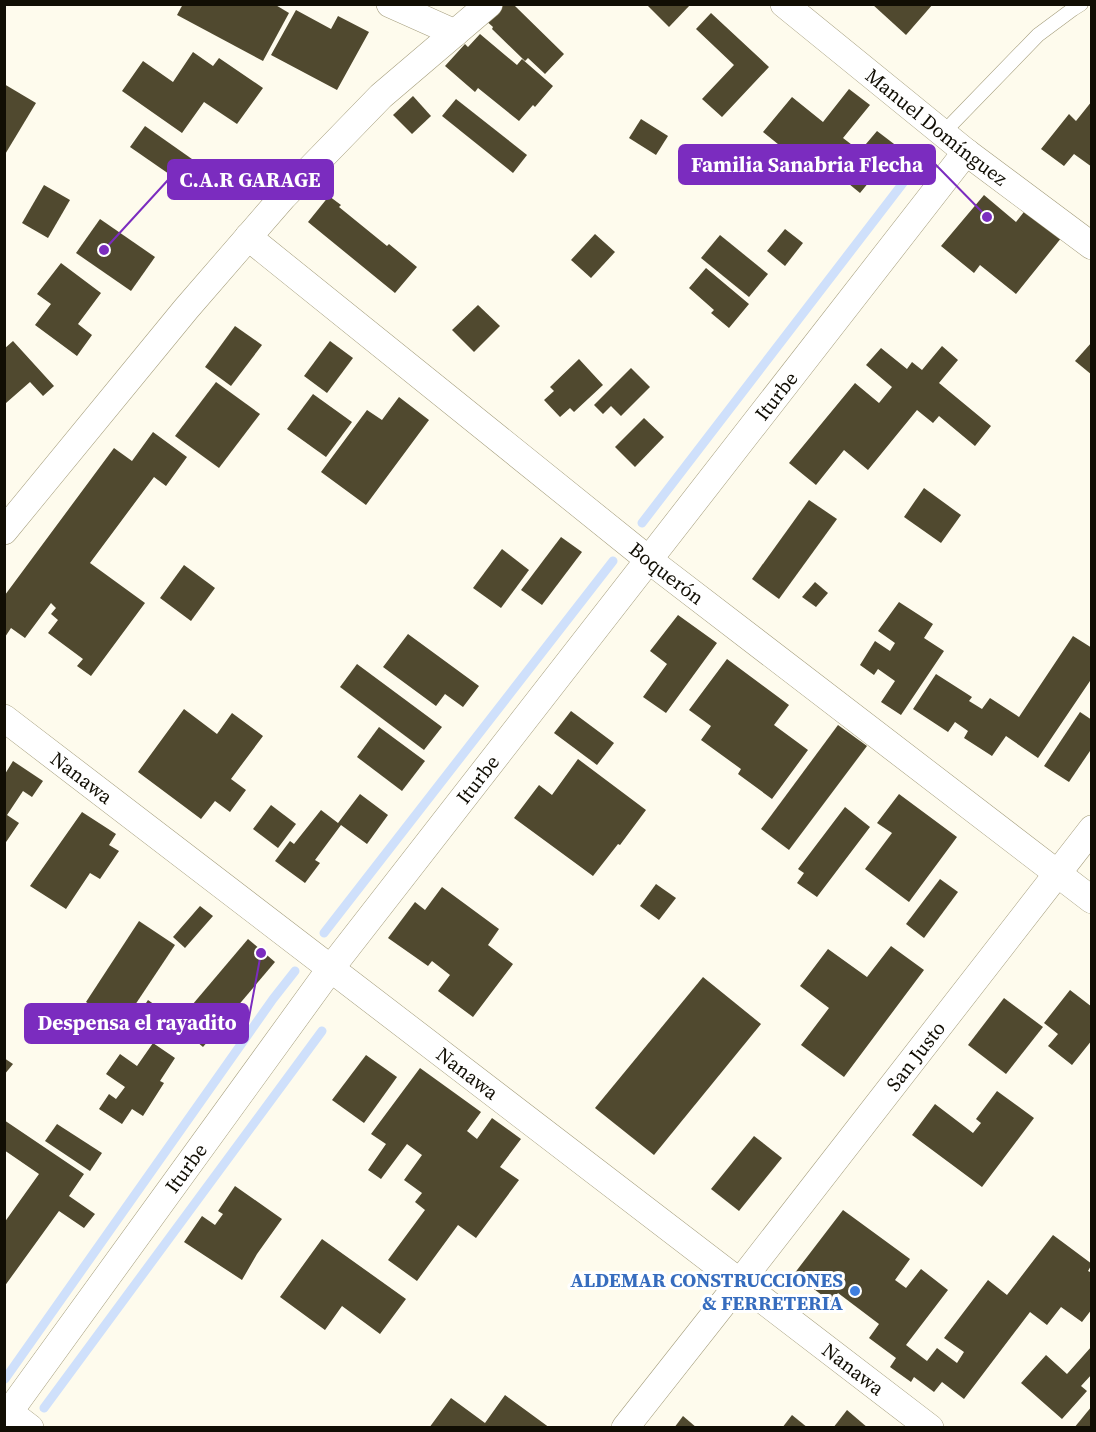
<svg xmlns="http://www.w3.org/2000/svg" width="1096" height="1432" font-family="'Source Serif 4',serif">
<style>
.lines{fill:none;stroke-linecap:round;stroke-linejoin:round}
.stream{stroke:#cfe0fb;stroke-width:9}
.building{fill:#50492f}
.lane-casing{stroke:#a49d7c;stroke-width:15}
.street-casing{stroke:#a49d7c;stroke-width:28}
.lane{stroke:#fff;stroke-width:14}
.street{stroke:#fff;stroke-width:27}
.shop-dot{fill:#3f7fe0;stroke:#fff;stroke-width:2}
.labels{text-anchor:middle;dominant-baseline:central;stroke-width:6;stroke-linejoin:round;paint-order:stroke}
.street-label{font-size:20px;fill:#110e04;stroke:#fff}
.shop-label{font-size:20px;font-weight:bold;fill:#366cbe;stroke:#fff;text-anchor:end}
.leader{fill:none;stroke:#7b2cbf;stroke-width:2}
.callout-dot{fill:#7b2cbf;stroke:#fff;stroke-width:2}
.callout{fill:#7b2cbf;stroke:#7b2cbf;stroke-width:2}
.callout-label{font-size:21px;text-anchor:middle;font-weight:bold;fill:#fff}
</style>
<rect width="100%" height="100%" fill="#fefbed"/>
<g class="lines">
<g class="stream">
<path d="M642 523 913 170"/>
<path d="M324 933 613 561"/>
<path d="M5 1379 273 999 295 971"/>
<path d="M44 1408 322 1031"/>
</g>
</g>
<g class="building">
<path d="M183 4H274L289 13 263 61 177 15Z"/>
<path d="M498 4 515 6 564 54 545 74 528 58 525 61 492 29 493 27 484 19Z"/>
<path d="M646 4H691L669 27Z"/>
<path d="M872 4H933L906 35Z"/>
<path d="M296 10 331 29 338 16 369 32 337 90 271 55Z"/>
<path d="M711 13 769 67 722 117 702 99 734 65 696 29Z"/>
<path d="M480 34 517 65 522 59 553 86 535 107 533 105 519 121 478 88 475 92 445 66 465 44 468 47Z"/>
<path d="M193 52 213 66 219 58 263 88 237 124 204 102 182 133 122 91 143 61 173 82Z"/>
<path d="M4 84 36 103 4 156Z"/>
<path d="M849 89 870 105 843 138 860 151 877 131 898 147 860 193 821 161 810 174 792 160 794 157 763 132 792 97 823 122Z"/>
<path d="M413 96 431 116 412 134 393 115Z"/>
<path d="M456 99 527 155 513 173 442 116Z"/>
<path d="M1092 101V167L1074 154 1064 166 1041 149 1069 114 1076 121Z"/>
<path d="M641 119 668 136 656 155 629 138Z"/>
<path d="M145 126 209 171 195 192 130 147Z"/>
<path d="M44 185 70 200 48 238 22 223Z"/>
<path d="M984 195 1016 222 1027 208 1062 237 1016 294 980 265 974 273 941 246Z"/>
<path d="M329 196 341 205 339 207 387 246 389 244 417 267 395 293 308 222Z"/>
<path d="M100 219 155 257 131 291 76 253Z"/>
<path d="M785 229 803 243 785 266 767 251Z"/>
<path d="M595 234 615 252 591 278 571 260Z"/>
<path d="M720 235 768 274 749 297 701 258Z"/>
<path d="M61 263 101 293 78 324 92 335 77 356 35 325 51 304 37 294Z"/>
<path d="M706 268 749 304 729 328 711 313 714 310 689 288Z"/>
<path d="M478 305 500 326 474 352 452 330Z"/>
<path d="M235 326 262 345 231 386 205 367Z"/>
<path d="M13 341 54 386 43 396 30 382 6 403 4 401V349Z"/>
<path d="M330 341 353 358 327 393 304 376Z"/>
<path d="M1092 342V375L1075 361Z"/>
<path d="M942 346 958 360 939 383 991 426 975 446 939 416 933 423 917 410 868 470 844 450 816 485 789 463 855 383 879 403 892 387 866 365 881 348 907 369 912 362 922 370Z"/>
<path d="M579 359 603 385 574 412 570 408 560 417 544 400 554 391 550 387Z"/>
<path d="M631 368 650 387 621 416 611 406 603 414 594 405Z"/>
<path d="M216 382 260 414 219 468 175 436Z"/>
<path d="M313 394 352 422 326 457 287 429Z"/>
<path d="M399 397 429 420 366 505 321 472 367 410 382 420Z"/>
<path d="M644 418 664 437 635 467 615 447Z"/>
<path d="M153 432 187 457 166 486 154 477 90 563 145 603 91 676 77 666 83 659 48 633 58 620 51 614 56 608 51 603 25 638 11 628 5 637V595L114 448 132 461Z"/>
<path d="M924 488 961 515 941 543 904 517Z"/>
<path d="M809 500 837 519 779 599 752 579Z"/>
<path d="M561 537 582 552 542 605 521 590Z"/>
<path d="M502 549 529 570 501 608 473 588Z"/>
<path d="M184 565 215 588 191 621 160 598Z"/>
<path d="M815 582 828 593 816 607 802 597Z"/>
<path d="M899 602 933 624 924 638 944 651 901 715 881 702 895 681 878 669 874 675 860 665 875 641 890 651 895 643 878 631Z"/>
<path d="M678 615 717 643 666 713 643 697 667 664 650 651Z"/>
<path d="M408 634 479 686 463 707 445 694 436 706 383 667Z"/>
<path d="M1073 636 1092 648V678L1038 758 1006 736 992 756 964 738 968 731 955 722 948 732 913 709 936 674 972 697 969 701 982 709 990 698 1019 717Z"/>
<path d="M727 659 789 705 774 725 808 750 772 799 738 774 741 769 701 740 711 726 689 710Z"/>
<path d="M357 664 442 727 424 750 340 687Z"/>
<path d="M184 709 217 734 232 713 263 736 231 779 246 790 230 812 215 801 201 819 138 772Z"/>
<path d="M571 711 614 743 597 765 554 733Z"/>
<path d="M1080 712 1092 720V748L1069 782 1044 766Z"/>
<path d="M838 725 867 746 789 850 761 829Z"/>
<path d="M379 727 425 761 402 791 357 757Z"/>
<path d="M578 759 646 810 620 845 618 844 593 876 514 818 539 785 552 795Z"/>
<path d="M13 761 43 781 32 797 23 791 7 815 19 823 4 845 5 774Z"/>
<path d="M360 794 388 815 367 844 341 825 315 860 320 863 305 883 275 861 290 841 294 844 321 810 338 823Z"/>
<path d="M899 794 957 837 909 902 865 869 892 833 877 823Z"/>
<path d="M271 805 296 824 278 848 253 829Z"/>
<path d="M845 807 870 827 817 897 797 883 804 873 798 869Z"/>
<path d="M82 812 116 834 109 845 119 851 100 879 90 873 66 909 30 886Z"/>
<path d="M940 879 958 892 924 938 906 924Z"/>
<path d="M656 884 676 898 659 920 640 906Z"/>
<path d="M442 887 499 929 488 945 513 964 473 1017 438 991 450 975 432 961 428 966 388 938 415 902 425 910Z"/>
<path d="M200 906 213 916 185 948 173 937Z"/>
<path d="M139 921 175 945 121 1026 86 1002Z"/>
<path d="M248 939 275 962 203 1047 176 1024Z"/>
<path d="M891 946 924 970 844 1077 801 1045 829 1008 800 986 828 949 867 977Z"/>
<path d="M703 977 761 1024 654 1155 595 1108Z"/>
<path d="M1070 990 1092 1007V1040L1072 1065 1048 1046 1058 1034 1044 1023Z"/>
<path d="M1004 998 1043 1027 1006 1074 968 1045Z"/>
<path d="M148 1000 165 1012 150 1036 132 1024Z"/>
<path d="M153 1043 175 1058 160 1081 164 1083 143 1116 132 1109 122 1124 99 1109 109 1094 116 1099 125 1087 106 1074 120 1054 137 1066Z"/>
<path d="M366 1055 397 1077 364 1123 332 1100Z"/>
<path d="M4 1058 13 1064 4 1075Z"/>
<path d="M420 1068 481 1112 467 1131 477 1139 492 1118 521 1139 500 1167 519 1180 476 1238 458 1225 417 1281 388 1260 425 1210 415 1202 422 1193 404 1180 422 1155 407 1144 381 1179 368 1170 386 1144 371 1134Z"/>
<path d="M997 1091 1034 1118 982 1187 912 1135 935 1104 973 1133 981 1123 976 1119Z"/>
<path d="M4 1120 84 1174 69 1196 95 1214 84 1228 59 1211 4 1287V1223L39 1174 4 1150Z"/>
<path d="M57 1124 102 1153 90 1171 45 1141Z"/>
<path d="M754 1136 782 1158 739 1211 711 1189Z"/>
<path d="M235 1186 282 1219 257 1254 242 1280 184 1242 202 1216 215 1225 223 1214 218 1211Z"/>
<path d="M843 1210 910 1259 895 1280 906 1288 921 1269 948 1290 906 1345 927 1361 937 1348 957 1363 964 1352 944 1338 988 1280 1007 1295 1053 1235 1092 1264 1088 1271 1092 1273V1309L1082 1322 1061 1307 1047 1325 1030 1312 964 1399 942 1382 934 1392 914 1377 911 1382 890 1367 896 1358 869 1338 879 1324 838 1293 831 1302 794 1274Z"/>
<path d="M322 1239 406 1299 380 1334 342 1306 325 1330 280 1297Z"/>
<path d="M1092 1346V1374L1081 1386 1087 1391 1062 1419 1021 1383 1046 1355 1067 1374Z"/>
<path d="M505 1395 550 1428H429L451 1398 485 1423Z"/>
<path d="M1092 1406V1428H1074Z"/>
<path d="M847 1410 868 1428H833Z"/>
<path d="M792 1415 808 1428H782Z"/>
<path d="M683 1416 697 1428H674Z"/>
</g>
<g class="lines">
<g class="lane-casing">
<path id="lane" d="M943 133 1038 35 1073 9 1081 4"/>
</g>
<g class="street-casing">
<g id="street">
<path d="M390 4 455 33"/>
<path id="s1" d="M784 4 966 152 1092 246"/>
<path id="s2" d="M248 237 649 560 1092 900"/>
<path d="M4 531 186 309 283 197 381 96 489 4"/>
<path id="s3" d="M4 718 930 1428"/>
<path d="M4 1408 30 1428"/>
<path id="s4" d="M4 1419 331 968 966 152"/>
<path id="s5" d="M625 1428 740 1282 1092 829"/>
</g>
</g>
<use href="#lane" class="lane"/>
<use href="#street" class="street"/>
</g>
<circle class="shop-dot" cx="855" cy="1291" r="6"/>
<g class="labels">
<g class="street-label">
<text stroke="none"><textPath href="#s1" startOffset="196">Manuel Domínguez</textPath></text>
<text stroke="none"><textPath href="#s4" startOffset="1282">Iturbe</textPath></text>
<text stroke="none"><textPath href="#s2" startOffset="537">Boquerón</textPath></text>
<text stroke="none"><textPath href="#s3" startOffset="98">Nanawa</textPath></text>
<text stroke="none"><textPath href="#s4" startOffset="796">Iturbe</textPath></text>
<text stroke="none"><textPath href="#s5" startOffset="472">San Justo</textPath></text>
<text stroke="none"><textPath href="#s3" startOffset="584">Nanawa</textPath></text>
<text stroke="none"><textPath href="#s4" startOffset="310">Iturbe</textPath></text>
<text stroke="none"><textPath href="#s3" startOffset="1070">Nanawa</textPath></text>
</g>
<g class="shop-label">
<text x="843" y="1280">ALDEMAR CONSTRUCCIONES<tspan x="843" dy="23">&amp; FERRETERIA</tspan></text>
</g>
</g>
<path class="leader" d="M987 217L935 164M104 250L168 180M261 953L248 1023"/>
<g class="callout-dot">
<circle cx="987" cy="217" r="6"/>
<circle cx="104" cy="250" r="6"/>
<circle cx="261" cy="953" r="6"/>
</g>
<g class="callout">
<rect x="679" y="145" width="256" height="39" rx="6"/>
<rect x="168" y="160" width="165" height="39" rx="6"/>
<rect x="25" y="1004" width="223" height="39" rx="6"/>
</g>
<g class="callout-label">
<text x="807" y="172">Familia Sanabria Flecha</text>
<text x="250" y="187">C.A.R GARAGE</text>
<text x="137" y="1030">Despensa el rayadito</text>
</g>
<rect width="1096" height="1432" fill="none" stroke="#110e04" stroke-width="12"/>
</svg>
